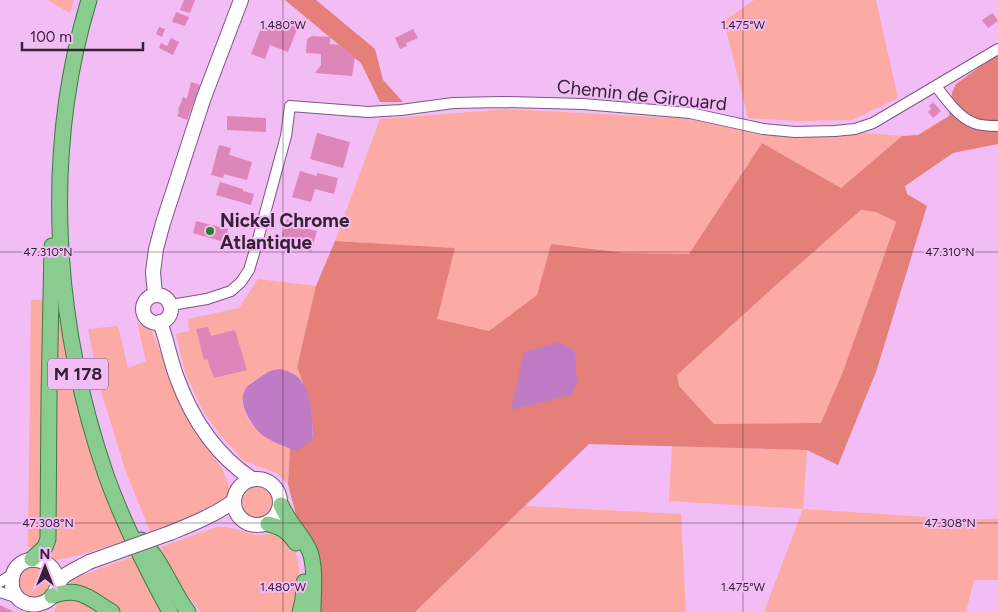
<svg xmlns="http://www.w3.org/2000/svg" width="998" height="612" font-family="Figtree,sans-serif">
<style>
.green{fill:#fcaba4}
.forest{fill:#e57f79;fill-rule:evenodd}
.water{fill:#bf7cc4}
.building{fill:#de85b9}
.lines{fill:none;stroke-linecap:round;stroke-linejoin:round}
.street-casing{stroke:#815284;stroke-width:12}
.secondary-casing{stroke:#815284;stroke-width:16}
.primary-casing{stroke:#3a7a41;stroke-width:17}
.street{stroke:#fff;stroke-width:10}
.secondary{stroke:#fff;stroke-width:14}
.primary{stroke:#8acc90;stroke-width:15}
.secondary-bridge-casing{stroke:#815284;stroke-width:16;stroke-linecap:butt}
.secondary-bridge{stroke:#fff;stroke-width:14}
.ticks{fill:none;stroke:#362237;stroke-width:1;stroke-opacity:0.45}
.poi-dot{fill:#26802f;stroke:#f2bcf5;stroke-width:2}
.labels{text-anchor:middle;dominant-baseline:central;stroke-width:4;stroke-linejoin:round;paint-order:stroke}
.shield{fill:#f2bcf5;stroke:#6e5070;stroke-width:1}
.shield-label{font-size:18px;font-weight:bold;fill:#362237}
.street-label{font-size:19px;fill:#362237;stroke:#f2bcf5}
.poi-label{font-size:19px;font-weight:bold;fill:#362237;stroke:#f2bcf5;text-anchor:start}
.ticks-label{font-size:12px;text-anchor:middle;fill:#362237;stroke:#f2bcf5;stroke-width:4;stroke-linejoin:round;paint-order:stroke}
</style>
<rect width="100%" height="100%" fill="#f2bcf5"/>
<g class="green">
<path d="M48 0H74L70 13Z"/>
<path d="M754 0H876L898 98 852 120 797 121 748 118 724 21Z"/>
<path d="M507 109 692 119 762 135 864 133 902 136 841 188 762 143 689 254 625 253 551 244 537 295 489 331 436 319 455 248 335 241 380 119Z"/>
<path d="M861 210 876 212 896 222 844 369 821 423 714 424 679 386 677 375 776 285Z"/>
<path d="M258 279 316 286 297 367 303 382 291 372 264 373 259 378 249 384 242 402C244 407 245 413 247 417 254 431 275 444 290 448L288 484 277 473 244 461 220 435 202 409 185 372 176 334 189 331 188 319 239 308Z"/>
<path d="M58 293 86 433 125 541 76 556 56 560 39 549 28 547 31 300 55 299Z"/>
<path d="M137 322 151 330 193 427 222 469 229 486 228 493 226 497 215 504 182 521 150 531 126 472 99 385 88 329 118 326 128 368 146 361Z"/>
<path d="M672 446 807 450 803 509 959 519H998V580H974L966 612H764L803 509 669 501Z"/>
<circle cx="258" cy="502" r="16"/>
<path d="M525 506 681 514 686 612H415Z"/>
<path d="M217 527H225L239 530 247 533 259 535 277 533C282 537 289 542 292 547 304 563 298 594 292 612H200L163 561 161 547Z"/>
<path d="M133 557 163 612H118L71 586 70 583 72 580 103 567Z"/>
<circle cx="34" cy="582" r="15"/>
<path d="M63 599 83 601 103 612H54L57 603Z"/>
</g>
<g class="forest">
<path d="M285 0H316L375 49 383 80 403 102H380L361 63Z"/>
<path d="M998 54V144L953 153 905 186 907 194 927 206 876 372 838 465 807 450 589 444 415 612H319L321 562 315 544 296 515 288 484 290 448 313 440 312 418 310 401 297 367 316 286 335 241 455 248 437 319 489 331 537 295 551 244 625 253 689 254 762 143 841 188 902 136 918 135 949 116 952 93 956 84ZM861 210 876 212 896 222 844 369 821 423 714 424 679 386 677 375 776 285Z"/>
</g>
<g class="water">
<path d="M559 342 575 351 577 384 571 395 511 410 524 352Z"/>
<path d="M280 369C284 370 288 371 292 373 314 385 312 418 313 440L296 451C284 446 271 442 261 434 251 425 237 403 245 390 247 385 252 383 256 380 267 373 266 371 280 369Z"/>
</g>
<g class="building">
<path d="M184 0H195L190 13 180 10Z"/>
<path d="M176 12 189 17 185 26 172 22Z"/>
<path d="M993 13 998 21 988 28 982 20Z"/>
<path d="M279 19 298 27 288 52 270 45 265 59 251 54 262 26 274 30Z"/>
<path d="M159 27 165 29 162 37 156 34Z"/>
<path d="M413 29 418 38 406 43 407 46 400 49 395 38Z"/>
<path d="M312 36 330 37V44L340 45 355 57 352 76 315 73 321 65V54L306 53 307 39Z"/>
<path d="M171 38 179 42 173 55 159 48 161 43 167 46Z"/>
<path d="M191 82 200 85 187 120 177 116 179 112 178 110 183 97 187 99Z"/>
<path d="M933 102 941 111 933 118 928 112 931 109 929 106Z"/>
<path d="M227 116 266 118V132L227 130Z"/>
<path d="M317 133 350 142 343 168 310 159Z"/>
<path d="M219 145 231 148 229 155 252 162 247 180 224 174 223 178 211 175Z"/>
<path d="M300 171 317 176V173L338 178 334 194 315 189 311 202 292 197Z"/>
<path d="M220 182 243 189V191L254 194 251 205 216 195Z"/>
<path d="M287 219 301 223 300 227 317 231 311 252 293 247 295 240 282 236Z"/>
<path d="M196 221 228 229 224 242 193 233Z"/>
<path d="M208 327 211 336 235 330 247 370 214 378 207 359 204 360 196 329Z"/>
<path d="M0 605 14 612H0Z"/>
</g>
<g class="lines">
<g class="street-casing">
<g id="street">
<path d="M936 86C945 98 959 118 974 123 981 126 990 126 998 126"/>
<path d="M171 305 207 299 231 291 241 282 249 270 255 250 286 136 290 106 368 112 401 110 453 103 504 102 583 104 690 113 763 129 795 132 835 131 855 129 873 123 998 49"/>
<path d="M0 582 13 574"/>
<path d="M0 592 18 598"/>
</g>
</g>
<g class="secondary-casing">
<g id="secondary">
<path d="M155 295 153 272 156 249 163 223 203 100 241 0"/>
<circle cx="157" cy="309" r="14"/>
<path d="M160 322C167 340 170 360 177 378 192 419 216 455 252 479"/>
<circle cx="257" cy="502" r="23"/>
<path d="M170 533C192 524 215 515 234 501"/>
<path d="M57 587C61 555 15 550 12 579 11 587 14 595 20 600 31 608 46 605 54 594 57 588 58 582 63 577 70 571 81 567 89 562"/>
</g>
</g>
<g class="primary-casing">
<g id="primary">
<path d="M89 0C42 154 54 324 106 475 123 523 146 568 170 612"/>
<path d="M281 505C288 522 303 535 310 552 316 569 313 594 313 612"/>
<path d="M268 524C282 527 287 531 296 543"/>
<path d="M141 540C162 560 171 589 188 612"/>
<path d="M32 559 45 547 48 539 49 398 52 246"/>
<path d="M52 596C80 586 89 598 112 612"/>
<path d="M300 612 303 600 304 582"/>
</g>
</g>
<use href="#street" class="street"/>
<use href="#secondary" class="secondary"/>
<use href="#primary" class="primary"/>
<g class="secondary-bridge-casing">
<path id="secondary-bridge" d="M89 562 170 533"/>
</g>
<use href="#secondary-bridge" class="secondary-bridge"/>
</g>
<path class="ticks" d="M283 0V612M743 0V612M0 252H998M0 523H998"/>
<circle class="poi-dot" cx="210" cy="231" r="5"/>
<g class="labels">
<rect class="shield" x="48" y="358.5" width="60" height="31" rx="4"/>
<g class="shield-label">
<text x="78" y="374">M 178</text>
</g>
<g class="street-label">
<text transform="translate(642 95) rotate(6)">Chemin de Girouard</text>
</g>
<g class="poi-label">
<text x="220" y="220">Nickel Chrome<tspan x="220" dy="22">Atlantique</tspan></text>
</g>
</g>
<g class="ticks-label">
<text x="283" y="29">1.480°W</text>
<text x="743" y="29">1.475°W</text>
<text x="48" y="256">47.310°N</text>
<text x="950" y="256">47.310°N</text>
<text x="48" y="527">47.308°N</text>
<text x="950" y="527">47.308°N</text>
<text x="283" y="591">1.480°W</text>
<text x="743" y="591">1.475°W</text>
</g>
<g transform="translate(45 567)" stroke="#f2bcf5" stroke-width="4" paint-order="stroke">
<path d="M0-4L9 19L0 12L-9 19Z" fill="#362237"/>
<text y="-8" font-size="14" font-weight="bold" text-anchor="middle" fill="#362237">N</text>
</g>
<path d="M22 42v8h121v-8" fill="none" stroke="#362237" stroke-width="2.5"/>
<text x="30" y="42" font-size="15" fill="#362237" stroke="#f2bcf5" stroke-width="4" paint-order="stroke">100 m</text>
</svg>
